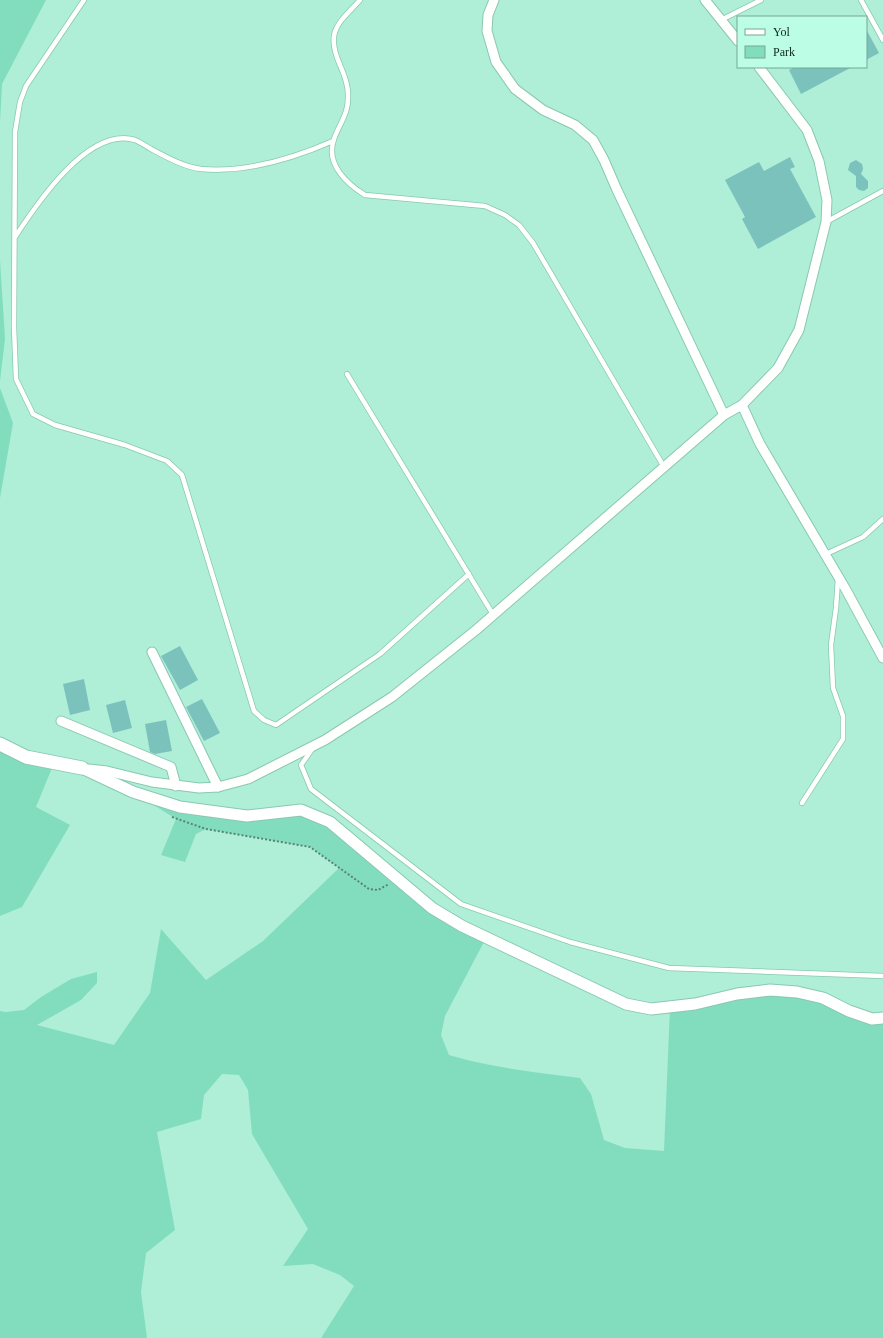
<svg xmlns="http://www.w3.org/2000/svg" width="883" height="1338" font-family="Georgia,serif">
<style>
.green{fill:#82ddbe}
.building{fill:#7bc2bd}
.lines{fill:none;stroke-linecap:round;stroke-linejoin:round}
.service-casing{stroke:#89c8b1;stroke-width:6}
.minor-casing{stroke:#89c8b1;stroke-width:11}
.tertiary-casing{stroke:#89c8b1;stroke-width:13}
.secondary-casing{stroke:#89c8b1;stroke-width:15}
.path{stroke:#588475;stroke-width:2;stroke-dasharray:2 2;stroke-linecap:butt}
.service{stroke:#fff;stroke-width:4.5}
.minor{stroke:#fff;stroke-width:9}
.tertiary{stroke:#fff;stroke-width:11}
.secondary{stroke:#fff;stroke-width:13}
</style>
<rect width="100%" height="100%" fill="#afefd8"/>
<g class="green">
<path d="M0 0H46L2 84 0 123Z"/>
<path d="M0 260 5 339 0 381Z"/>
<path d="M0 388 13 423 0 498Z"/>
<path d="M0 744 54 763 36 807 70 825 22 907 0 916Z"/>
<path d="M133 792 247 816 286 811 330 822 432 908 486 938 445 1016 441 1035 449 1055C492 1068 536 1072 580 1078L591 1094 604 1140 625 1148 664 1151 670 1007 770 990 883 1018V1338H321L354 1286 340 1275 313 1264 283 1266 308 1229 252 1134 248 1090 239 1075 222 1074 204 1095 201 1119 157 1132 175 1230 146 1253 141 1292 147 1338H0V1011L6 1012 24 1010 41 997 71 979 97 972V983L81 1000 37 1025 114 1045 150 993 161 929 206 980 263 941 339 868 310 847 206 829 196 834 185 862 161 855 176 819Z"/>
</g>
<g class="building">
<path d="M866 29 879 53 866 60Z"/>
<path d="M795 67H852L801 94 789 70Z"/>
<path d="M790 157 795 167 790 169 816 217 758 249 742 219 745 217 725 180 759 162 764 171Z"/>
<path d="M856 160 862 164 863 169 861 174 868 181V188L864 191 859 190 856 187V176L848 170 850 163Z"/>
<path d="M180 646 198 680 180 690 161 656Z"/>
<path d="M84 679 90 710 70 715 63 684Z"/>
<path d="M202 699 220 733 204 741 186 707Z"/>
<path d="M125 700 132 728 113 733 106 705Z"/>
<path d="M166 720 172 751 155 754 150 752 145 724Z"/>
</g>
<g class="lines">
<g class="service-casing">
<g id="service">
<path d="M84 0 26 86 20 102 15 132 14 327 16 379 33 414 55 425 125 445 167 461 182 475 254 711 264 720 276 725 380 654 469 574"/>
<path d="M360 0C338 24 325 31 340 65 344 75 348 83 348 94 349 114 340 122 334 139 325 164 347 184 365 195L485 206 505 215 519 225 533 243 664 467"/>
<path d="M861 0 883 40"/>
<path d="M721 20 761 0"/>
<path d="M826 222 883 191"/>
<path d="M15 237C36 205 88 126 135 140 140 142 146 146 151 149 166 157 184 167 201 169 247 173 292 159 333 141"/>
<path d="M347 374 494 616"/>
<path d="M826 554 863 537 883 519"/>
<path d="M313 748 301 765 311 789 461 904 570 942 669 968 883 976"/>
<path d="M802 803 843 739V716L833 688 831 645 836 608 838 579"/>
</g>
</g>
<g class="minor-casing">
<g id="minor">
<path d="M494 0 488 15 487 31 496 62 515 89 543 110 575 125 593 140 604 160 617 190 724 415"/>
<path d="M705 0 738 41"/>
<path d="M742 405 760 444 845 588 883 658"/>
<path d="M152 652 218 787"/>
<path d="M61 721 171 767 176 786"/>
<path d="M89 769 107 771 152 782 199 788 218 787 248 779 325 740 392 697 476 630 724 415 742 405 778 368 799 330 826 222 827 200 819 161 807 130 759 67"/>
</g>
</g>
<g class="tertiary-casing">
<path id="tertiary" d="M82 768 133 792 180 807 247 816 301 810 330 822 432 908 462 926 626 1004 651 1009 695 1004 737 994 770 990 797 992 823 998 849 1011 872 1019 883 1018"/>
</g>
<g class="secondary-casing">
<path id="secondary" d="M0 744 26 757 82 768"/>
</g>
<path class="path" d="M172 817 206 829 310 847 369 889 378 890 389 884"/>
<use href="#service" class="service"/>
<use href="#minor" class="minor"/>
<use href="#tertiary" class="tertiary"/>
<use href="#secondary" class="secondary"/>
</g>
<rect x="737" y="16" width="130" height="52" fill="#bcfde5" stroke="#76a796"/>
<rect x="745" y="29" width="20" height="6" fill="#ffffff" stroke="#76a796"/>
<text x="773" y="36" font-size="12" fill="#0d271f">Yol</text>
<rect x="745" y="46" width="20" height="12" fill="#82ddbe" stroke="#76a796"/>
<text x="773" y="56" font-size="12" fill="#0d271f">Park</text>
</svg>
